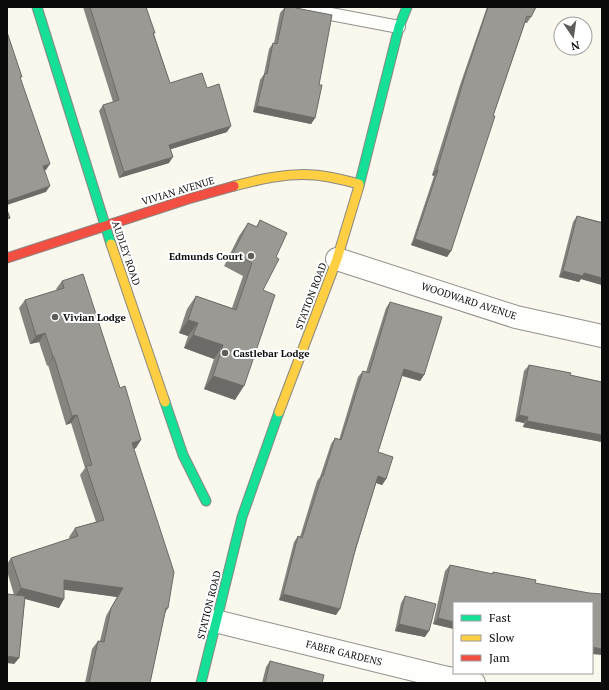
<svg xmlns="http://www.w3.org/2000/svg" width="609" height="690" font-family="'PT Serif',serif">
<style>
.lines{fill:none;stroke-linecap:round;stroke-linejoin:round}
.lane-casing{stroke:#92918c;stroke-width:14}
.street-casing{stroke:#92918c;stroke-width:24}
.fast-casing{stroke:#898883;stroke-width:11}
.slow-casing{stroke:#898883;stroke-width:11}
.jam-casing{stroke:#898883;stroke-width:11}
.lane{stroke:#fefefc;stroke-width:12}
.street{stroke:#fefefc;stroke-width:22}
.fast{stroke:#16e098;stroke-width:9}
.slow{stroke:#ffcf43;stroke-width:9}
.jam{stroke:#f24e42;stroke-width:9}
.wall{fill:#85847f}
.shaded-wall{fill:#6c6b68}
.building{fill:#9b9994;stroke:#6c6b68}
.poi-dot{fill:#5e5d59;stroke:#fff;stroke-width:1.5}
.labels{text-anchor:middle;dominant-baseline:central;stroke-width:4;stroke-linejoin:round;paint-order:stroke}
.street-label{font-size:10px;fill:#0a0a0a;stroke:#fff}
.poi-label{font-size:10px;font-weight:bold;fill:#0a0a0a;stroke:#fff;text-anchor:start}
</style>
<rect width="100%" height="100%" fill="#faf8ed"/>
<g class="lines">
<g class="lane-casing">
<path id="lane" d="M294 7 399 27"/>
</g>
<g class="street-casing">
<g id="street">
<path d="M337 259 516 317 602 336"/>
<path d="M215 621 439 676 474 683"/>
</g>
</g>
<g class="fast-casing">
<g id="fast">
<path d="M37 7 111 244"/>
<path d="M359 186 399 27 407 7"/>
<path d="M165 402 183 455 206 501"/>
<path d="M201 683 242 517 279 412"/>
</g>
</g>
<g class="slow-casing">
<g id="slow">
<path d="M234 186C260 179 287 173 314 175 329 176 344 180 359 184"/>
<path d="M111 244 165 402"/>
<path d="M279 412 337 259 359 186"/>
</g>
</g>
<g class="jam-casing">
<path id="jam" d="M7 258 188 199 234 186"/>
</g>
<use href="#lane" class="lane"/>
<use href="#street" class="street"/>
<use href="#fast" class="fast"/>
<use href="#slow" class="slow"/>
<use href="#jam" class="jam"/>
</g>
<g class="wall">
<path d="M83 7H146L154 34 170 83 207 88 227 132 171 149 169 163 119 178 99 111 103 105 113 102Z"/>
<path d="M285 7H295L319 85 315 118 311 124 253 112 260 80 264 74 269 49 273 43H274L280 13Z"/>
<path d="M487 7H536L531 17 527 23H525L493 116 451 251 447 257 411 245 434 176 432 175 460 85Z"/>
<path d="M577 216 602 222V285L581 279 579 282 559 277 573 222Z"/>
<path d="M260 220 276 257 263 290 235 400 204 389 214 359 184 348 188 336 179 333 187 309 196 296 232 308 243 276 224 266 239 236 248 223 256 227Z"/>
<path d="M62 281 136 448 134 449 168 608 165 613 150 683H85L92 649 98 641H100L106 616 117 597 64 589 59 608 25 599 19 658 14 664V595L7 571V564L11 558 70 539 69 537 75 528 96 522 80 475 85 468 71 423 66 425 48 365 47 366 39 342 30 344 19 308 25 300 57 290 56 289Z"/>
<path d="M390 302 424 375 420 381 402 376 378 452 386 479 382 485 376 483 336 615 279 600 294 542 298 536 300 537 317 481 320 477 331 444 335 438 339 440 358 377 363 371 366 372 386 308Z"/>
<path d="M529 365 570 375 602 382V442L523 427 524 423 515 421 524 371Z"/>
<path d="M450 565 492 574 493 572 536 580 454 603V629L433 624 445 571Z"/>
<path d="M405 596 425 637 395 631 401 603Z"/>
<path d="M270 661 322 683H262L266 667Z"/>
</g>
<g class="shaded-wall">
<path d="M257 106 315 118 311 124 253 112Z"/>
<path d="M231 126 227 132 165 151 169 145Z"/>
<path d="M173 157 169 163 119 178 124 172Z"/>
<path d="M50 164 46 170 39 173 43 166Z"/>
<path d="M437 169 438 170 434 176 432 175Z"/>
<path d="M50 186 46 192 7 205V201Z"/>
<path d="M415 239 451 251 447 257 411 245Z"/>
<path d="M563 271 584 273 602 278V285L581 279 579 282 559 277Z"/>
<path d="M188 320 198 323 188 336 179 333Z"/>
<path d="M45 333 39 342 30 344 36 336Z"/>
<path d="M193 335 223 345 214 359 184 348Z"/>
<path d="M53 357H54L48 365 47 366Z"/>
<path d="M404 369 424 375 420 381 400 375Z"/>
<path d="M213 376 244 386 235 400 204 389Z"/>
<path d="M77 415 71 423 66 425 72 416Z"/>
<path d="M519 415 528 417 524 423 515 421Z"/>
<path d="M527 421 602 435V442L523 427Z"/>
<path d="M141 440 136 448 126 451 132 443Z"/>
<path d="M378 476 386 479 382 485 374 482Z"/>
<path d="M64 580 123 588 117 597 58 589Z"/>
<path d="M21 588 64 599 59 608 15 596Z"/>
<path d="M283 594 340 609 336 615 279 600Z"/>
<path d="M438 618 454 622V629L433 624Z"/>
<path d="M399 624 429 631 425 637 395 631Z"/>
<path d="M592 647 602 649V655L592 654Z"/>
<path d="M7 656 19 658 14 664 7 663Z"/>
</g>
<g class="building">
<path d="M90 7H146L155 33H153L170 83 202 73 207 88 219 84 231 126 169 145 173 157 124 172 103 105 119 100Z"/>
<path d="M285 7 289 8V7H295L296 8 332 15 319 85H322L315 118 257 106 265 73 267 74 273 43 277 44Z"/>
<path d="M488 7H536L531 17 527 16 493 116H495L451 251 415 239 438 170 437 169 464 79Z"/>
<path d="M7 32 22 77H20L50 164 43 166 50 186 7 201Z"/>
<path d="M7 210 10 218 7 219Z"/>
<path d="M577 216 602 223V278L584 273 583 276 563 271Z"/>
<path d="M260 220 287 233 276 257 279 259 263 290 275 295 244 386 213 376 223 345 193 335 198 323 188 320 196 296 236 310 252 263 233 253 248 223 257 227Z"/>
<path d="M83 274 120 388 125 386 141 440 132 443 174 572 168 608H166L150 683H89L98 641 104 642 111 608 123 588 64 580V599L21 588 11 558 78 536 75 528 104 520 86 466 92 465 77 415 72 416 54 357H53L45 333 36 336 25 300 64 288 62 281Z"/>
<path d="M390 302 442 317 424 375 404 369 378 452 393 457 386 479 378 476 356 547 340 609 283 594 298 536 302 538 322 475 323 476 335 438 341 440 363 371 369 373Z"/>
<path d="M529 365 571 373 570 375 602 382V435L527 421 528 417 519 415Z"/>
<path d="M450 565 493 574V572L536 580 535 583 589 593 602 594V649L592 647V603H454V622L438 618Z"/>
<path d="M7 594 25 596 19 658 7 656Z"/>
<path d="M405 596 436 604 429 631 399 624Z"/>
<path d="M270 661 324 675 322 683H265Z"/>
</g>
<g class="poi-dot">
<circle cx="251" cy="256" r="4"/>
<circle cx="55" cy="317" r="4"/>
<circle cx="225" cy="353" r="4"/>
</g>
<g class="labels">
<g class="street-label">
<text transform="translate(178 191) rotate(-17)">VIVIAN AVENUE</text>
<text transform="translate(126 253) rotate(71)">AUDLEY ROAD</text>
<text transform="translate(311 296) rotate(-69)">STATION ROAD</text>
<text transform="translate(469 301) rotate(18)">WOODWARD AVENUE</text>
<text transform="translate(209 605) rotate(-76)">STATION ROAD</text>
<text transform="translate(344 653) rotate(14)">FABER GARDENS</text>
</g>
<g class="poi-label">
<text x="243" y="256" text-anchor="end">Edmunds Court</text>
<text x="63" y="317">Vivian Lodge</text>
<text x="233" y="353">Castlebar Lodge</text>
</g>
</g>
<rect width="609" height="690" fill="none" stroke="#0a0a0a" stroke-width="16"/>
<rect x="453" y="602" width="140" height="72" fill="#ffffff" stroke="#9d9d9d"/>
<rect x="461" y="615" width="20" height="6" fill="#16e098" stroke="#9d9d9d"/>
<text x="489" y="622" font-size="12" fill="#0a0a0a">Fast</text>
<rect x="461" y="635" width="20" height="6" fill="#ffcf43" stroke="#9d9d9d"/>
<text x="489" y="642" font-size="12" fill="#0a0a0a">Slow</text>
<rect x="461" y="655" width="20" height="6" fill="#f24e42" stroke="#9d9d9d"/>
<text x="489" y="662" font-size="12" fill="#0a0a0a">Jam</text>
<g transform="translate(573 36) rotate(167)"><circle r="19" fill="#ffffff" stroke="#9d9d9d"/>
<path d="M0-3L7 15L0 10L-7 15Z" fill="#5e5d59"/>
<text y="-6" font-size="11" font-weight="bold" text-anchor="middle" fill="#0a0a0a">N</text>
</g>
</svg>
